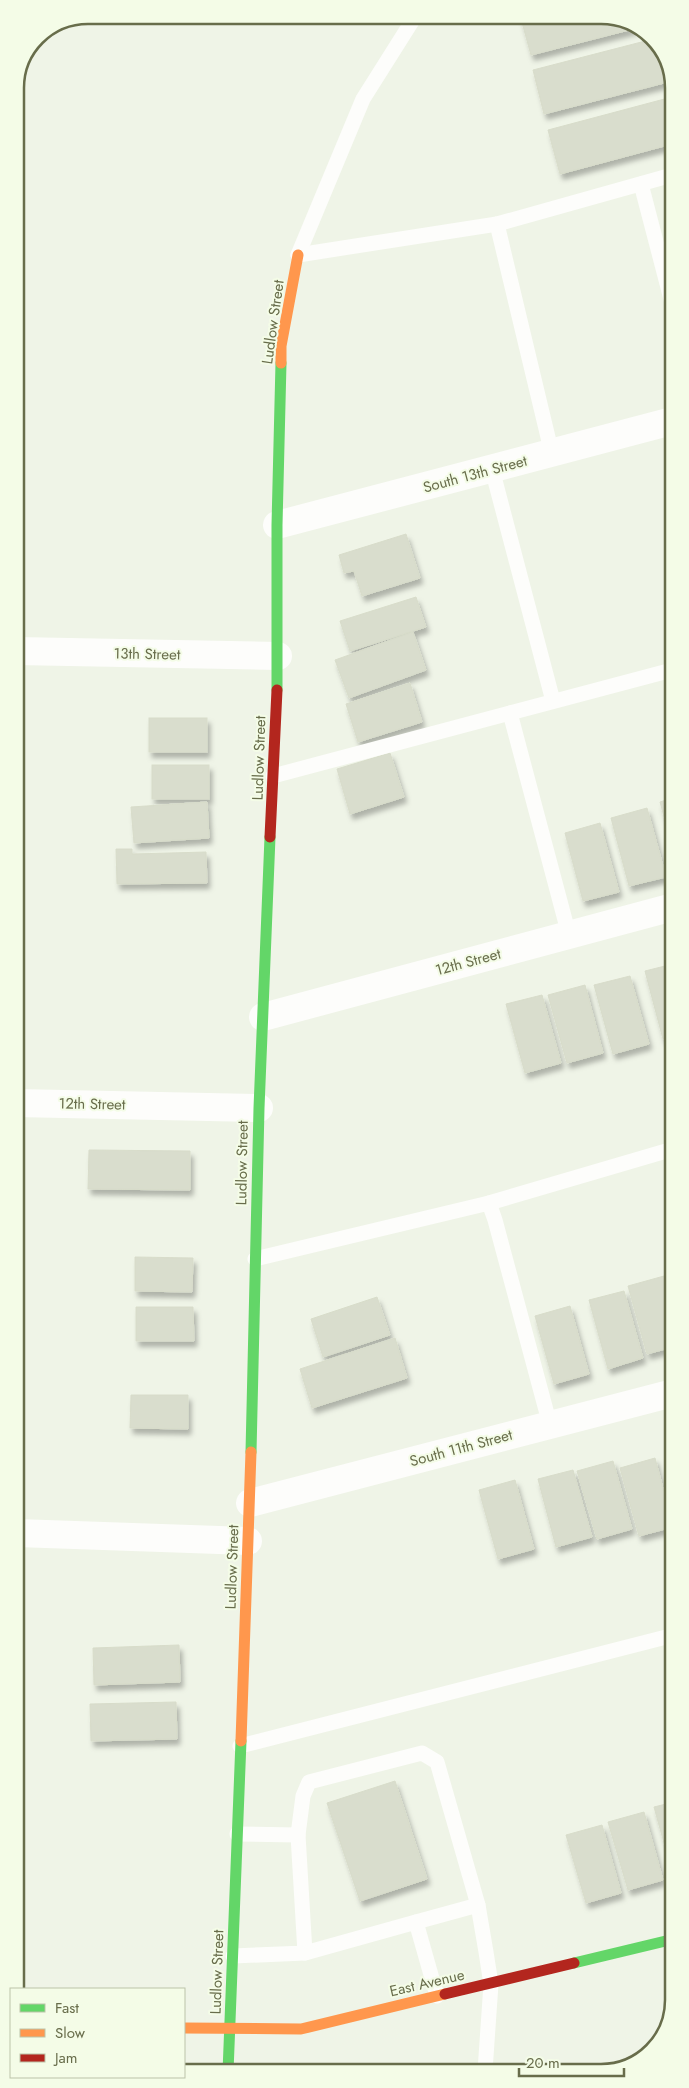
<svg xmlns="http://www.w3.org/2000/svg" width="689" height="2088" font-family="Jost,sans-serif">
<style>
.building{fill:#d9ddcd;stroke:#d8dcca;filter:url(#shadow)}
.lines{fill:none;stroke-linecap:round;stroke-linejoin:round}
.lane{stroke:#fdfdfb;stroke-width:15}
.street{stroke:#fdfdfb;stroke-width:28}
.fast{stroke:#63d668;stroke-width:11}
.slow{stroke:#ff974d;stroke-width:11}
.jam{stroke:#b3261e;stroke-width:11}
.labels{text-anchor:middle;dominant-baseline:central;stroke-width:4;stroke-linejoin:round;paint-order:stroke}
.street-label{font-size:15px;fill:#686d4b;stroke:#f4fce7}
.rim{fill:none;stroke:#686d4b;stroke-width:2.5}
</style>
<defs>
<filter id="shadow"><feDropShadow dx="3" dy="5.5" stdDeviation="2.5" flood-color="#0004"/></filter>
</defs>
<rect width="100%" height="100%" fill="#eff4e7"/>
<g class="building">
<path d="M520 15H606L637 28 531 55Z"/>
<path d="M653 39 672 69V81L544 114 533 70Z"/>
<path d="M672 97V144L560 174 548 130Z"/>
<path d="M406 534 420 578 362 596 354 571 344 573 339 555Z"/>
<path d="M416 597 426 627 350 651 340 621Z"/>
<path d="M413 632 426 670 349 698 335 660Z"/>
<path d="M410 683 422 722 358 742 346 704Z"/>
<rect x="149" y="718" width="58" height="34"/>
<path d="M390 753 404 797 350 814 337 769Z"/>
<rect x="152" y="765" width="57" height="34"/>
<path d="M672 798 673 849 660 802Z"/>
<path d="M207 802 209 838 134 843 131 807Z"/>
<path d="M647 808 666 877 629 886 611 818Z"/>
<path d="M600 823 619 892 583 901 565 833Z"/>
<path d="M116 849H132V854L206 852 207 883 117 884Z"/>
<path d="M673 964V1037L663 1039 645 971Z"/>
<path d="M630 976 649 1044 613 1054 594 985Z"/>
<path d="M585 985 603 1053 567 1063 548 995Z"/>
<path d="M542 995 561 1063 525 1073 506 1004Z"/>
<path d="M89 1150 190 1151V1190L88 1189Z"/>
<path d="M135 1257 193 1258 192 1292 135 1291Z"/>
<path d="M664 1276 673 1309V1347L647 1354 628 1286Z"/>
<path d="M624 1291 643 1358 608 1369 589 1300Z"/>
<path d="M377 1297 390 1335 323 1357 311 1319Z"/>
<path d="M570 1306 589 1374 554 1384 535 1316Z"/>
<path d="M136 1307H193L194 1341H136Z"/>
<path d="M395 1338 407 1378 312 1408 300 1369Z"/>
<path d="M131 1395H188V1429L130 1428Z"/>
<path d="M655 1458 673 1527 639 1536 620 1468Z"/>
<path d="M613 1461 632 1529 597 1539 577 1471Z"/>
<path d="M573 1470 592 1537 556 1547 538 1479Z"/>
<path d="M515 1480 534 1549 498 1559 479 1490Z"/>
<path d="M179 1645 180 1682 94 1685 93 1648Z"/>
<path d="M176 1702 177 1739 91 1741 90 1704Z"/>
<path d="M395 1781 427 1879 360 1901 327 1803Z"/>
<path d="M674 1802V1875H673L654 1807Z"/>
<path d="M644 1812 663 1880 628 1890 608 1822Z"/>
<path d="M602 1825 621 1893 586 1903 566 1835Z"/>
</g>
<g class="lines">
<g class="lane">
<path d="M641 184 672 303"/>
<path d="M497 224 552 454"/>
<path d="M298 255 497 224 672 175"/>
<path d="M298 255 363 99 416 15"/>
<path d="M492 469 553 701"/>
<path d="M510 713 569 935"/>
<path d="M273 776 672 670"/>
<path d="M489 1203 673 1149"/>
<path d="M255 1259 489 1203 495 1220 550 1425"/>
<path d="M240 1746 674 1635"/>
<path d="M237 1834 298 1835 303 1796 309 1782 422 1753 437 1762 478 1905 486 1952 491 1984 485 2071"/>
<path d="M416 1922 478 1905"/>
<path d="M305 1953 416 1922 437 1996"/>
<path d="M233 1956 305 1953 298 1835"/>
</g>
<g class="street">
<path d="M277 525 672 421"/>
<path d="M16 651 278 656"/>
<path d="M263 1017 673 907"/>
<path d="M16 1103 259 1108"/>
<path d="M250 1503 673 1393"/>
<path d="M17 1533 248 1541"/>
</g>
<g class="fast">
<path d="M277 690V525L281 363"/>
<path d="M251 1452 259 1108 270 837"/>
<path d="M574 1963 674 1939"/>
<path d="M228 2072 241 1741"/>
</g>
<g class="slow">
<path d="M281 363V346L298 255"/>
<path d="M241 1741 251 1452"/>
<path d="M184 2028 301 2029 445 1994"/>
</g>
<g class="jam">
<path d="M270 837 277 690"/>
<path d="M445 1994 574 1963"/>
</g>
</g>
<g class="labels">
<g class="street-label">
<text transform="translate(273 322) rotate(-82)">Ludlow Street</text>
<text transform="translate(475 474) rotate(-15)">South 13th Street</text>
<text transform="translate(147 654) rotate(1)">13th Street</text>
<text transform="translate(259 758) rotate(-88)">Ludlow Street</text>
<text transform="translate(468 962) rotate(-15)">12th Street</text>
<text transform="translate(92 1104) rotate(1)">12th Street</text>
<text transform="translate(242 1163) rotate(-89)">Ludlow Street</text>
<text transform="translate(461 1448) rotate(-15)">South 11th Street</text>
<text transform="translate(232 1567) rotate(-88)">Ludlow Street</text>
<text transform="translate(217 1972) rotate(-88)">Ludlow Street</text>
<text transform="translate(427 1983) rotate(-13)">East Avenue</text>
</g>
</g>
<path d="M0 0H689V2088H0ZM88 24H601A64 64 0 0 1 665 88V2000A64 64 0 0 1 601 2064H88A64 64 0 0 1 24 2000V88A64 64 0 0 1 88 24Z" fill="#f4fce7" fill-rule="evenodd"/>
<path class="rim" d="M88 24H601A64 64 0 0 1 665 88V2000A64 64 0 0 1 601 2064H88A64 64 0 0 1 24 2000V88A64 64 0 0 1 88 24Z"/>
<rect x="10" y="1988" width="175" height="90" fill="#f4fce7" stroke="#bcc3a9"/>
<rect x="20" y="2004" width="25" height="8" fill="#63d668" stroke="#bcc3a9"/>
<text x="55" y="2013" font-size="15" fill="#686d4b">Fast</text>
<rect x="20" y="2029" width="25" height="8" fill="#ff974d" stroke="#bcc3a9"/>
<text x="55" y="2038" font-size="15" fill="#686d4b">Slow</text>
<rect x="20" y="2054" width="25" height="8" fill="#b3261e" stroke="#bcc3a9"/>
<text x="55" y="2063" font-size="15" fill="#686d4b">Jam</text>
<path d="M519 2068v8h105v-8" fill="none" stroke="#686d4b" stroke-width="2.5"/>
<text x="526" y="2068" font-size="15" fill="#686d4b" stroke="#f4fce7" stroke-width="4" paint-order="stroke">20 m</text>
</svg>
